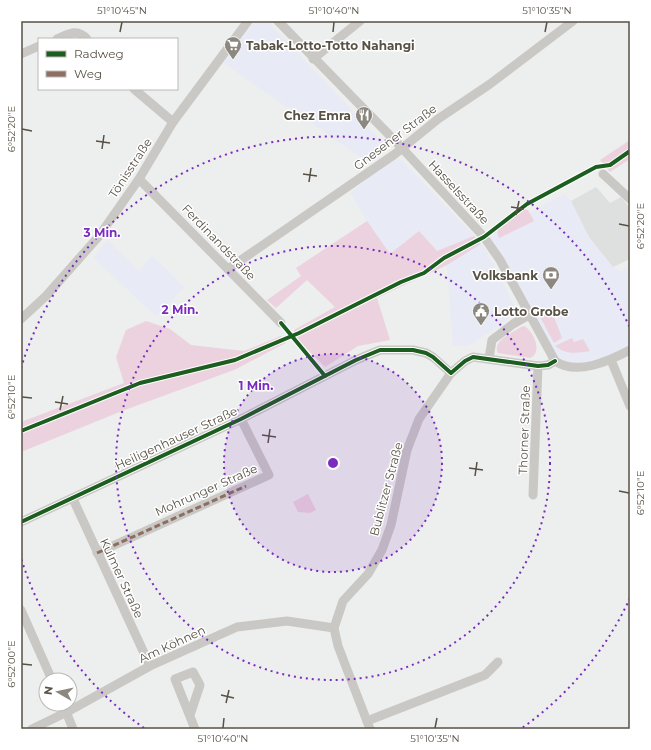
<svg xmlns="http://www.w3.org/2000/svg" width="651" height="750" font-family="Montserrat,sans-serif">
<style>
.commercial{fill:#e8eaf5}
.education{fill:#dee0e0}
.green{fill:#ecd2de}
.lines{fill:none;stroke-linecap:round;stroke-linejoin:round}
.minor{stroke:#c9c8c4;stroke-width:9}
.quiet{stroke:#8d6e63;stroke-width:3;stroke-dasharray:6 3;stroke-linecap:butt}
.cycleway-casing{stroke:#fff;stroke-width:6}
.cycleway{stroke:#1b5e20;stroke-width:4}
.ticks{fill:none;stroke:#585145;stroke-width:1.5}
.ring{fill:none;stroke:#7b2cbf;stroke-width:2;stroke-dasharray:2 4}
.labels{text-anchor:middle;dominant-baseline:central;stroke-width:3;stroke-linejoin:round;paint-order:stroke}
.poi-label{font-size:12px;font-weight:bold;fill:#585145;stroke:#fff;text-anchor:start}
.street-label{font-size:12px;fill:#585145;stroke:#fff}
.centre{fill:#7b2cbf;stroke:#fff;stroke-width:2}
.ring-label{font-size:12px;text-anchor:middle;font-weight:bold;fill:#7b2cbf;stroke:#fff;stroke-width:3;stroke-linejoin:round;paint-order:stroke}
.neatline{fill:none;stroke:#585145;stroke-width:1.5}
.ticks-label{font-size:10px;text-anchor:middle;fill:#585145}
</style>
<rect width="100%" height="100%" fill="#edeeee"/>
<g class="commercial">
<path d="M255 21H267L389 149 369 163 223 63Z"/>
<path d="M392 158 401 160 474 236 437 251 419 231 390 254 367 221 351 193Z"/>
<path d="M564 194 571 201 589 237 613 267 621 271 630 267V345L607 357 591 361 573 363 561 361 556 357 489 236Z"/>
<path d="M107 240 139 271 152 256 184 287 156 316 94 258Z"/>
<path d="M481 244 486 250 515 307 514 313 500 325 468 346H453L447 265Z"/>
</g>
<path class="education" d="M596 187 610 203 621 197 630 208V259L613 267 589 237 571 201Z"/>
<g class="green">
<path d="M630 140V159L610 172 600 160Z"/>
<path d="M524 209 528 210 534 221 499 238 497 231Z"/>
<path d="M367 221 390 254 419 231 437 251 474 236 481 244 447 265 377 298 390 340 358 346 325 367 297 339 294 330 335 307 307 280 276 308 267 300 301 276 296 268Z"/>
<path d="M551 309 562 338 554 343 539 315Z"/>
<path d="M146 321 170 329 191 345 244 351 281 336 286 343 234 370 122 411 21 452V422L124 383 116 357 126 330Z"/>
<path d="M524 326C534 331 543 353 530 358L498 353C492 341 512 333 521 327Z"/>
<path d="M572 338 574 342 583 339 590 351C576 353 567 355 555 346Z"/>
<path d="M308 494 316 510 310 513 298 512 293 502Z"/>
</g>
<g class="lines">
<g class="minor">
<path d="M278 21 402 148 484 237 500 260 555 361C577 376 609 361 630 350"/>
<path d="M57 39C69 34 77 28 87 39"/>
<path d="M21 54 39 46"/>
<path d="M313 59 360 21"/>
<path d="M134 89 173 122"/>
<path d="M603 174 630 199"/>
<path d="M139 179 281 323"/>
<path d="M228 269 395 154 438 119 490 84 573 21"/>
<path d="M21 319 46 296 99 236 139 179 173 122 248 21"/>
<path d="M489 358 492 340 513 324 529 315"/>
<path d="M611 360 630 406"/>
<path d="M533 495 538 366"/>
<path d="M73 499 150 666"/>
<path d="M21 522 241 419 356 360 380 350H413L426 353 433 357 451 373 465 361 473 357 538 366 548 365 555 361"/>
<path d="M97 553 269 475 241 419"/>
<path d="M21 610 52 680"/>
<path d="M63 704 73 729"/>
<path d="M190 715 200 685 193 672 175 679 195 729"/>
<path d="M367 721 485 675 498 662"/>
<path d="M32 729 67 712 150 666 237 627 287 621 334 628"/>
<path d="M370 729 338 646 334 628 343 601 368 574 382 550 391 525 407 450 419 419 451 373"/>
</g>
<path class="quiet" d="M97 553 246 486"/>
<g class="cycleway-casing">
<g id="cycleway">
<path d="M281 323 325 376"/>
<path d="M21 431 140 383 235 360 299 333 401 282 424 273 444 258 484 237 527 204 596 167 610 165 630 151"/>
<path d="M21 522 241 419 356 360 380 350H413L426 353 433 357 451 373 465 361 473 357 538 366 548 365 555 361"/>
</g>
</g>
<use href="#cycleway" class="cycleway"/>
</g>
<path class="ticks" d="M120 32 122 22M333 32 334 22M545 32 547 22M22 129 32 131M96 141 110 143M102 149 104 135M303 174 317 176M309 182 311 168M511 207 524 209M516 215 519 201M619 224 629 226M22 397 32 398M55 402 68 404M60 410 63 396M262 435 276 437M268 443 270 429M469 468 483 470M475 476 477 462M619 491 629 493M22 664 32 665M221 695 234 698M226 703 229 690M223 728 224 718M435 728 437 718"/>
<circle cx="333" cy="463" r="109" fill="#7b2cbf" fill-opacity=".12"/>
<g class="ring">
<circle cx="333" cy="463" r="109"/>
<circle cx="333" cy="463" r="217"/>
<path d="M630 598A326 326 0 0 1 522 728M144 728A326 326 0 0 1 21 558M21 368A326 326 0 0 1 630 328"/>
</g>
<defs>
<g id="supermarket-pin" transform="scale(0.9)"><path d="M0 17L-7.5 6A9.5 9.5 0 1 1 7.5 6Z" fill="#8c8880" stroke="#fff"/><path d="M-6-5.5h2.5l.6 2H6L4.5 2H-2.5L-4.4-4H-6ZM-1.5 3.2a1.3 1.3 0 1 0 .1 0ZM3 3.2a1.3 1.3 0 1 0 .1 0Z" fill="#fff"/></g>
<g id="restaurant-pin" transform="scale(0.9)"><path d="M0 17L-7.5 6A9.5 9.5 0 1 1 7.5 6Z" fill="#8c8880" stroke="#fff"/><path d="M-5-6h1v4h1v-4h1v4h1v-4h1v5L-1.5 .5V6h-2V.5L-5-1ZM5-6V6H3V1.5H1.5Q1.5-4 5-6Z" fill="#fff"/></g>
<g id="bank-pin" transform="scale(0.9)"><path d="M0 17L-7.5 6A9.5 9.5 0 1 1 7.5 6Z" fill="#8c8880" stroke="#fff"/><path d="M-6-4H6V4H-6ZM0-2.3a2.3 2.3 0 1 0 0 4.6a2.3 2.3 0 1 0 0-4.6Z" fill="#fff"/></g>
<g id="civic-pin" transform="scale(0.9)"><path d="M0 17L-7.5 6A9.5 9.5 0 1 1 7.5 6Z" fill="#8c8880" stroke="#fff"/><path d="M-.6-6.5H3V-4.5H.6V-3L4-1V1h2V6H-6V1h2V-1L-.6-3ZM-1.2 2.5V6h2.4V2.5Z" fill="#fff"/></g>
</defs>
<g fill-rule="evenodd">
<use href="#supermarket-pin" x="233" y="45"/>
<use href="#restaurant-pin" x="364" y="115"/>
<use href="#bank-pin" x="551" y="275"/>
<use href="#civic-pin" x="481" y="311"/>
</g>
<g class="labels">
<g class="poi-label">
<text x="246" y="45">Tabak-Lotto-Totto Nahangi</text>
<text x="351" y="115" text-anchor="end">Chez Emra</text>
<text x="538" y="275" text-anchor="end">Volksbank</text>
<text x="494" y="311">Lotto Grobe</text>
</g>
<g class="street-label">
<text transform="translate(395 137) rotate(-37)">Gnesener Straße</text>
<text transform="translate(130 168) rotate(-57)">Tönisstraße</text>
<text transform="translate(459 192) rotate(47)">Hasselsstraße</text>
<text transform="translate(219 242) rotate(46)">Ferdinandstraße</text>
<text transform="translate(524 430) rotate(-88)">Thorner Straße</text>
<text transform="translate(176 438) rotate(-25)">Heiligenhauser Straße</text>
<text transform="translate(386 489) rotate(-75)">Bublitzer Straße</text>
<text transform="translate(206 490) rotate(-24)">Mohrunger Straße</text>
<text transform="translate(122 578) rotate(65)">Kulmer Straße</text>
<text transform="translate(172 644) rotate(-25)">Am Köhnen</text>
</g>
</g>
<circle cx="333" cy="463" r="6" class="centre"/>
<g class="ring-label">
<text x="102" y="237">3 Min.</text>
<text x="180" y="314">2 Min.</text>
<text x="256" y="390">1 Min.</text>
</g>
<rect width="651" height="750" fill="none" stroke="#ffffff" stroke-width="44"/>
<rect x="38" y="38" width="140" height="52" fill="#ffffff" stroke="#bcb9b5"/>
<rect x="46" y="51" width="20" height="6" fill="#1b5e20" stroke="#bcb9b5"/>
<text x="74" y="58" font-size="12" fill="#585145">Radweg</text>
<rect x="46" y="71" width="20" height="6" fill="#8d6e63" stroke="#bcb9b5"/>
<text x="74" y="78" font-size="12" fill="#585145">Weg</text>
<g transform="translate(58 692) rotate(279)"><circle r="19" fill="#ffffff" stroke="#bcb9b5"/>
<path d="M0-3L7 15L0 10L-7 15Z" fill="#8c8880"/>
<text y="-6" font-size="11" font-weight="bold" text-anchor="middle" fill="#585145">N</text>
</g>
<rect x="22" y="22" width="607" height="706" class="neatline"/>
<g class="ticks-label">
<text x="122" y="14">51°10'45"N</text>
<text x="334" y="14">51°10'40"N</text>
<text x="547" y="14">51°10'35"N</text>
<text transform="translate(11 129) rotate(-90)" y="4">6°52'20"E</text>
<text transform="translate(640 226) rotate(-90)" y="4">6°52'20"E</text>
<text transform="translate(11 397) rotate(-90)" y="4">6°52'10"E</text>
<text transform="translate(640 493) rotate(-90)" y="4">6°52'10"E</text>
<text transform="translate(11 664) rotate(-90)" y="4">6°52'00"E</text>
<text x="223" y="742">51°10'40"N</text>
<text x="435" y="742">51°10'35"N</text>
</g>
</svg>
